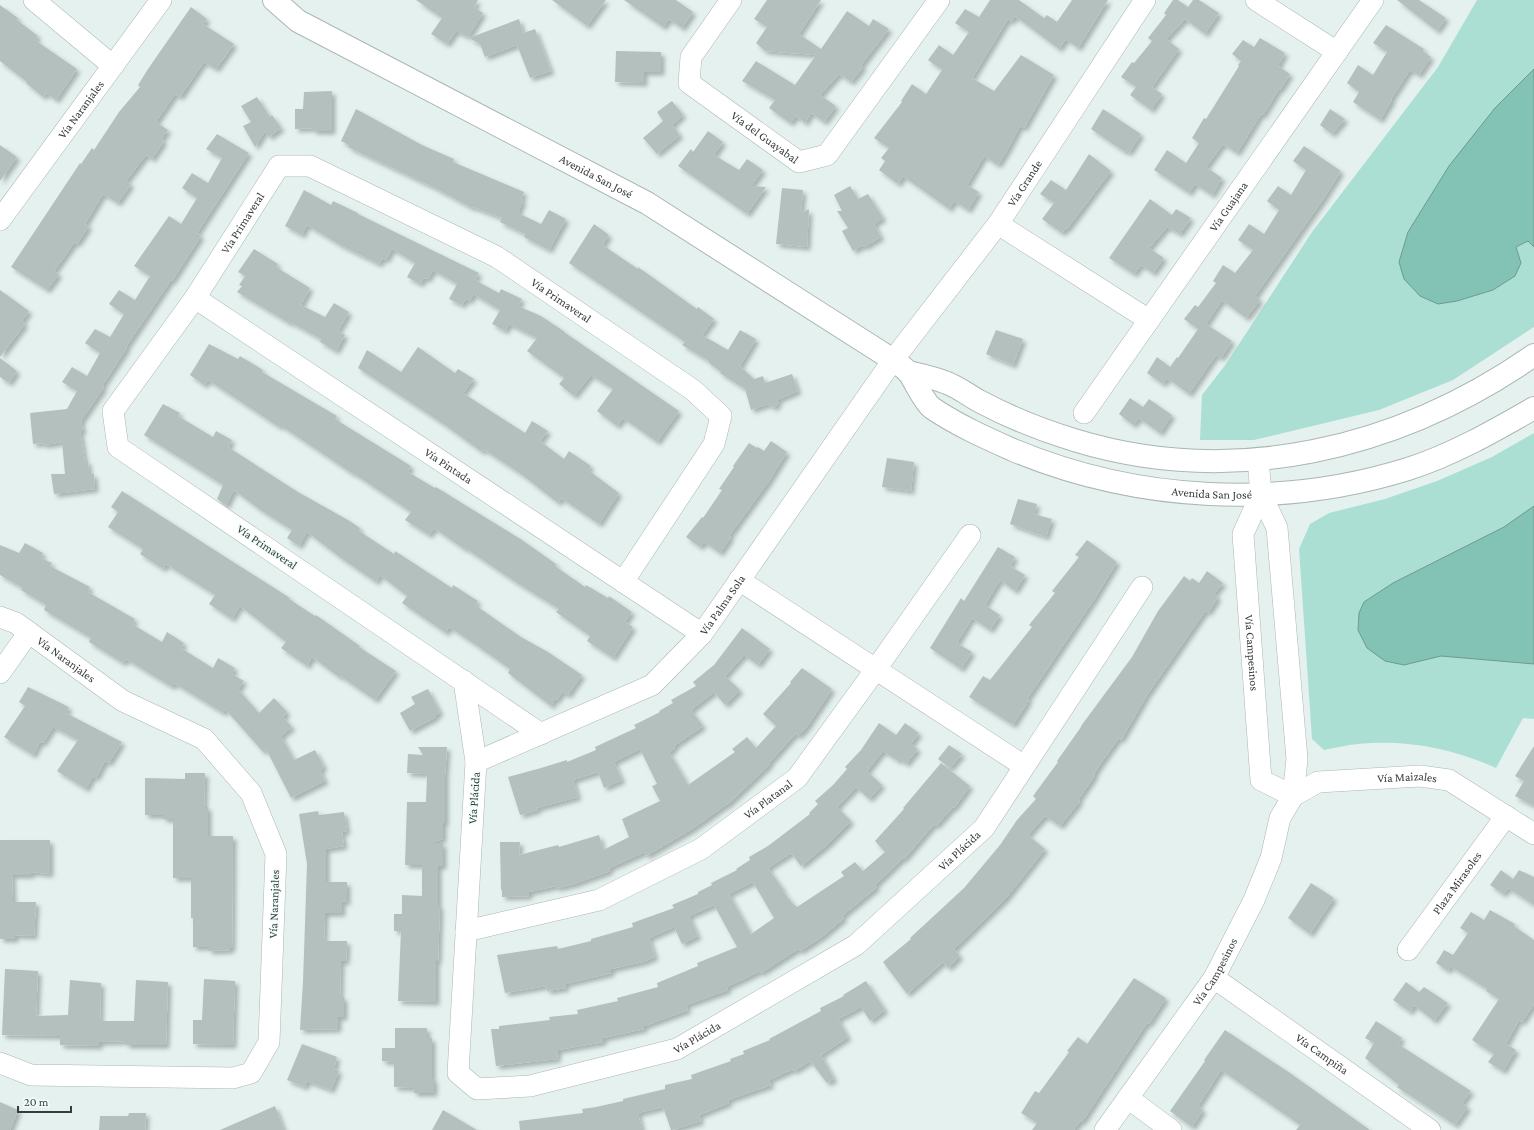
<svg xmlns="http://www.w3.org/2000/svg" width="1534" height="1130" font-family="'Crimson Pro',serif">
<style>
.green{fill:#acdfd4}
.water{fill:#83c3b5;stroke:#6c9a90}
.building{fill:#b4c0bd;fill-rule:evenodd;filter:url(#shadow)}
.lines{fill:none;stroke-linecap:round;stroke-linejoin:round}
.minor-casing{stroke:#abb7b4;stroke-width:22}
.tertiary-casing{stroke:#abb7b4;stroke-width:24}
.minor{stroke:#fff;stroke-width:21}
.tertiary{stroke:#fff;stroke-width:22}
.labels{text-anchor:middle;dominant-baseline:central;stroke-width:3;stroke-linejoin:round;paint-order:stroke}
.street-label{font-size:12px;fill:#373c3b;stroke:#f2fefb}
</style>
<defs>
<filter id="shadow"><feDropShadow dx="3.5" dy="3.5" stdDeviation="2" flood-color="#0004"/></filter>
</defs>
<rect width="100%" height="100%" fill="#e4f1ee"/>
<g class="green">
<path d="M1477 0H1534V327L1453 380 1379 410 1254 440H1200L1202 395 1226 364 1312 232 1438 67Z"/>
<path d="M1534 433V719L1523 718 1496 768C1453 748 1404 739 1358 744 1347 745 1335 748 1324 750L1312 739 1299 549 1310 524 1329 513 1385 499 1437 481 1492 457Z"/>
</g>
<g class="water">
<path d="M1534 69V247L1528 241 1516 247 1521 263 1515 276 1493 290 1457 301 1438 304 1420 296 1404 279 1399 262 1408 232 1449 166 1495 108Z"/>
<path d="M1534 506V664L1441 656 1404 665 1385 661 1367 648 1358 630 1359 613 1364 602 1393 583 1504 527Z"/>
</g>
<g class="building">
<path d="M416 0H478L474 7 483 13 468 37 456 31 447 44 431 34 442 18Z"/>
<path d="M552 0H606L587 26Z"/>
<path d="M624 0H676L693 12 682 28 669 19 663 27Z"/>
<path d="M767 0H821L799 34 821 49 847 11 869 26 873 19 889 29 861 65 863 67 851 82 839 74 820 95 836 106 824 122 811 113 805 123 796 116 790 123 769 108 775 100 742 81 756 61 795 85 816 55 765 51 756 43 767 27 754 19Z"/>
<path d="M990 0H1019L1044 18 1047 15 1057 22 1072 0H1108L1078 48 1066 39 1059 49 1015 16 1011 22 1008 19 972 78 994 91 1021 55 1054 75 1024 128 1020 126 1008 149 998 165 984 156 967 185 979 192 968 210 954 201 949 209 903 176 898 184 879 170 885 161 881 158 889 148 874 138 902 102 901 101 912 84 926 94 942 70 928 60 939 45 953 55 969 32 955 23 965 9 979 17Z"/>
<path d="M1173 0H1178L1188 7 1193 0H1199L1219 13 1205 34 1185 19 1166 39 1179 49 1152 87 1162 94 1151 110 1130 95 1136 87 1121 77 1132 62 1134 63 1152 41 1148 38 1166 15 1164 13Z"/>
<path d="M1397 0H1419L1446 18 1437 31Z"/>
<path d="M0 5 18 18 17 20 38 36 35 40 77 69 56 100 46 93 43 97 26 83 27 82 0 61Z"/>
<path d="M191 7 207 19 203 24 234 44 216 69 204 62 180 97 175 94 156 122 168 130 161 139 164 141 152 159 146 155 126 181 131 184 118 203 103 194 85 224 89 226 77 244 75 242 54 271 59 274 47 290 11 267 80 163 81 164 92 148 94 150 119 112 140 87 138 85 148 69Z"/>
<path d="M519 19 523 33 535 29 551 71 530 78 517 45 485 57 480 44 469 38Z"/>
<path d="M1386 25 1424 49 1423 51 1431 57 1419 75 1410 70 1391 99 1392 100 1380 120 1353 102 1359 92 1347 83 1358 65 1373 75 1387 52 1373 43Z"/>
<path d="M1260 38 1285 53 1278 66 1290 74 1280 90 1279 89 1263 115 1261 114 1237 153 1223 144 1206 167 1222 178 1212 195 1195 184 1189 193 1154 170 1167 150 1186 163 1199 143 1192 138 1204 118 1206 119 1239 66 1238 65 1241 61 1232 54 1243 40 1254 47Z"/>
<path d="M616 51 661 52V72H644V83L615 82Z"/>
<path d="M332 91V131H313V128L295 129V109H303L304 92Z"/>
<path d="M257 97 270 117 272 115 281 128 269 137 265 131 255 147 243 126 251 122 241 106Z"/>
<path d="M672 101 683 115 672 125 680 135 657 154 643 138 663 121 657 112Z"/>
<path d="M356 109 422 145 454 159 453 162 524 192 521 199 523 200 518 213 541 224 549 210 566 219 549 250 524 237 525 234 500 222 502 218 473 207 472 208 435 188 348 147 349 145 341 141Z"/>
<path d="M1103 109 1141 134 1129 153 1126 150 1125 152 1091 129Z"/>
<path d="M1330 109 1345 119 1332 134 1320 125Z"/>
<path d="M708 131 723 142 714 155 739 170 747 159 763 170 751 186 766 187 747 214 678 166 691 149 693 152Z"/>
<path d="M217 134 249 153 197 233 201 236 172 281 171 280 126 347 127 348 102 386 104 387 81 421 83 431H80L85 462 88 461 89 474H94L95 489 54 494 51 474H65L62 442 44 445 43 443 33 444 30 413 67 409 77 391 62 382 72 367 87 376 100 353 85 343 95 329 110 337 124 314 109 304 119 290 135 300 150 276 134 266 169 216 181 224 197 198 182 188 192 173 208 183 222 158 206 149Z"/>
<path d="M0 145 17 157 0 181Z"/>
<path d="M1304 146 1341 171 1324 198 1255 296 1260 300 1246 318 1222 300 1206 324 1232 341 1221 358 1216 355 1189 394 1167 378 1163 384 1147 373 1157 357 1170 367 1177 357 1178 358 1198 329 1184 319 1195 305 1198 307 1216 283 1213 281 1223 265 1235 273 1253 250 1238 240 1249 224 1264 234 1279 210 1267 201 1278 186 1291 195 1306 170 1293 161Z"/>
<path d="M1089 154 1111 171 1067 229 1066 228 1062 233 1042 219 1054 203 1040 194 1051 180 1066 190Z"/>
<path d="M850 186 858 199 868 194 883 218 874 224 881 237 864 247 863 245 853 251 842 231 848 228 837 211H842L834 195Z"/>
<path d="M782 188 803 190 801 213 809 209 807 247 776 244Z"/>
<path d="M304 190 331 205 333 201 358 213V214L479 273 475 280 499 293 501 289 522 299 518 306 541 316 565 332H564L679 411 657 442 623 418 617 426 597 411 613 389 591 375 574 396 559 384 564 378 527 351 537 338 509 324 505 331 492 324 500 310 473 294 470 301 466 299 462 305 449 299 457 284 433 270 428 279 424 278 420 284 407 277 415 263 392 249 386 260 383 258 379 264 342 246 307 225 302 235 285 226Z"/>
<path d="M1150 199 1172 215 1176 209 1191 218 1180 234 1167 227 1149 248 1164 258 1153 273 1141 265 1134 274 1109 258Z"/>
<path d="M594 224 609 235 603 244 604 246 638 269V267L697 309 698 307 714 319 702 335 728 350 740 330 756 339 740 366 754 379 763 376 765 383 792 374 798 391 777 400 779 402 774 408 768 404 751 410 745 389 720 373 721 372 708 362 709 361 682 345 685 342 569 263Z"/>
<path d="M254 249 278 264 276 267 310 288 301 305 325 317 334 303 349 312 338 331 345 335 336 351 320 342 321 339 290 322 289 323 237 292 242 286 239 285 245 276 238 272Z"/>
<path d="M0 290 29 311 22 321 25 324 0 357Z"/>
<path d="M996 330 1023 339 1013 365 986 354Z"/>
<path d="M209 344 238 359 240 356 263 370 262 372 337 416 335 419 411 466 408 472 435 488 436 487 522 540 556 564 555 566 585 587 586 585 608 598 609 596 632 612 625 622 633 627 613 658 587 641 590 636 556 612 559 609 517 583 465 548 464 549 434 528 429 535 405 520 411 512 353 473V474L280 425 279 427 208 380 204 385 190 375Z"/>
<path d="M418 347 455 373 458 369 474 379 463 393 525 433 532 421 548 431 540 441 564 459 569 451 591 466 588 470 619 493 599 524 561 498 558 503 521 474 483 449 482 452 442 423 358 368 367 350 401 372Z"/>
<path d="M0 358 17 371 9 383 0 377Z"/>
<path d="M1130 398 1143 407 1149 399 1172 415 1160 433 1139 418 1133 425 1119 414Z"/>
<path d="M163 404 180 413 178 416 213 437 216 431 232 440 228 447 298 492 348 520 360 528 359 531 394 554 395 551 452 588 453 585 478 601 475 605 521 637 548 652 582 675 568 695 562 692 557 700 555 699 551 706 508 673 510 669 476 645 449 627 446 633 402 603 407 596 380 575 376 582 341 558 307 532 299 546 287 538 292 530 259 509 234 490 226 506 217 499 223 485 144 435Z"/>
<path d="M771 441 787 452 769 481 729 536 731 537 720 553 704 542 700 547 686 537 702 517 703 518 722 490 719 489 734 467 733 466 749 443 757 448 758 447 764 451Z"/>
<path d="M887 458 914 462 911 491 882 487Z"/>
<path d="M122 491 290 598 289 599 315 616 316 615 360 646 359 647 396 671 375 700 340 676 339 677 312 657 307 666 281 648 286 642 240 606 232 619 209 604 215 595 166 564 163 569 140 554 143 549 108 527 118 512 111 507Z"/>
<path d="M1018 499 1037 504 1034 514 1052 519 1046 537 1010 524Z"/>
<path d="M1087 540 1117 562 1095 598 1027 699 1029 700 1013 725 969 697 983 676 990 680 1032 627 1029 625 1055 593 1052 591 1079 557 1075 555Z"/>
<path d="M25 543 43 553 41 558 52 563 50 566 90 587 88 592 135 619 132 624 162 642 167 632 184 643 181 648 213 668 218 658 235 668 232 674 244 681 238 689 259 713 274 698 287 712 283 717 292 727 281 736 294 760 315 750 324 767 320 770 325 781 291 798 266 749 263 752 225 709 223 713 174 683 172 687 126 659 123 663 89 642 91 638 44 610 46 605 21 590 23 588 0 575V545L19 553Z"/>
<path d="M998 547 1015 557 1010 566 1025 575 1015 591 1000 580 985 605 1000 615 990 630 972 618 957 643 972 652 961 669 930 648 961 598 964 601Z"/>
<path d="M1207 571 1223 583 1214 594 1218 597 1208 613 1206 610 1147 695 1121 740 1119 738 1101 763 1094 774 1095 775 1078 800 1080 801 1060 826 1045 816 1028 835 1045 849 1006 898 954 949 960 956 948 968 943 962 907 994 883 962 911 939 910 938 964 888 1000 845 1017 820 1036 799 1033 796 1058 762 1057 761 1081 727V726L1132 657 1158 611 1184 576 1190 581 1192 578 1199 583Z"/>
<path d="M742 628 770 649 758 665 744 655 725 676 740 690 725 705 714 692 691 710 703 726 674 746 675 748 669 752 688 785 735 752 732 749 747 737 756 748 776 726 763 714 791 683 790 682 802 668 832 689 806 728 798 736 796 733 769 763 770 764 727 805V804L692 829 646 856 645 852 609 868 610 871 574 884 557 888 556 886 529 892V896L502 897V890H501L500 842H520L519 855 558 845 559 847 599 835 603 850 629 837 622 819 660 801 652 786 657 784 640 749 614 762 622 780 604 788 598 772 573 780 578 797 537 808 538 810 520 815 508 777 541 768 567 760V762L596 750 595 747 636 728 634 725 660 712 659 711 673 703 671 700 696 686 693 682 714 665Z"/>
<path d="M28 687 69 707 66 713 122 742 109 763 105 761 96 778 93 776 86 789 57 771 78 740 53 727 43 743 40 742 33 755 4 737 25 706 19 702Z"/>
<path d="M428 689 440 712 436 715V717L410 731 400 713 415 704 411 697Z"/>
<path d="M879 723 896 735 905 723 919 733 911 744 918 749 906 764 900 759 898 761 883 751 867 771 882 785 869 799 856 787 837 807 851 821 827 845 801 866 791 853 768 868 783 889 782 890 793 904 797 907 844 876 841 872 855 862 863 871 885 852 875 841 904 809 903 808 941 763 970 786 954 808 953 807 936 826 934 824 904 859 903 858 875 885 877 887 842 916 844 918 823 936 800 951 798 949 761 973 760 971 727 987 728 990 686 1005 688 1010 644 1026V1029L603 1038V1042L558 1050 557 1059 496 1066 491 1029H499V1026L550 1020 549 1017 578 1014 577 1010 618 1001 617 998 658 987 657 983 698 966 697 963 737 947 714 905 689 916 698 936 682 944 674 927 649 938 655 957 643 962 611 969V973L565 984 566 988 547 991 546 986 505 993 497 955 557 946 558 949 591 941V939L633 927 632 923 674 908 672 905 698 894V892L712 885 711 883 737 870 736 869 750 860 749 857 768 846 810 814 809 813 818 804 815 801 833 785 847 769 845 767 861 750ZM753 882 774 918 751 934 729 894Z"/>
<path d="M949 745 962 754 950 768 938 759Z"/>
<path d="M1534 746V806L1515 796 1524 781 1515 776Z"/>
<path d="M418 747H447L445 775V823H443V839L430 843H443V866H438V906H440L438 961H436V1002L398 1001 401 931H394V914H402V895L422 896V865H405L407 802H426L427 774 407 773 408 754 423 755Z"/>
<path d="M185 773H205L204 807H208V836H233L232 948H230V950L209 951V947H193V918H191V878H173V819H163V815H145V778L185 779Z"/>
<path d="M318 811 319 815 344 812 347 831 342 832 344 846 326 849V882H347V902L342 901V913H325L324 941H347L346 961H341L340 997H344V1017H338V1029L300 1030 303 982 307 864 299 814Z"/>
<path d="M0 840H50V874L31 872V875H12L13 902H36L34 936 15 935V939H0Z"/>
<path d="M1501 870 1513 879 1519 870 1534 877V905L1508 888 1503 894 1490 885Z"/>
<path d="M1311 883 1334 898 1310 934 1288 918Z"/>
<path d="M1490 910 1515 924 1514 926 1534 940V1004L1522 1022 1519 1020 1506 1044 1516 1050 1503 1071 1488 1062 1494 1054 1472 1040 1499 999 1486 991 1487 989 1450 966 1448 971 1436 963 1444 950 1453 955 1468 933 1460 928 1471 912 1484 920Z"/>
<path d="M5 969 38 971 36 1016 68 1015 70 980 101 983 100 1021H134L136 980 168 982 166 1045H126V1041L99 1042V1046L60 1045V1036L2 1035Z"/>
<path d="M1134 978 1166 998 1149 1024 1147 1023 1082 1122 1080 1121 1074 1130H1032L1037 1123 1021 1113 1035 1091 1039 1093 1069 1052 1067 1051 1078 1037 1087 1044Z"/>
<path d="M204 979 235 981 233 1045 193 1044V1020H202Z"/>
<path d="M866 981 885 1010 870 1021 861 1007 838 1019 848 1037 821 1055 834 1079 827 1083 810 1061 794 1071 793 1069 769 1080 771 1085 728 1100 729 1103 699 1115 701 1121 672 1130H671L663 1107 638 1113 642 1130H520L519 1121 583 1113 582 1109 596 1107 623 1101V1099L665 1089V1085L692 1079 691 1075 731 1061 730 1059 744 1054 743 1051 770 1040 769 1039 821 1011 820 1008 844 996 843 995Z"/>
<path d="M1406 982 1419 992 1424 987 1448 1003 1434 1021 1414 1005 1410 1012 1393 1000Z"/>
<path d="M1376 1021 1402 1038 1398 1044 1471 1091 1462 1103 1468 1107 1455 1125 1397 1087 1399 1085 1365 1058 1374 1043 1365 1038Z"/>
<path d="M395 1028H427V1038H432V1079H434V1093H414L413 1088 394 1087V1062L382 1061V1048H395Z"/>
<path d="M1225 1030 1290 1073 1370 1130H1296L1300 1125 1221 1070 1198 1106 1203 1110 1192 1127 1170 1111 1205 1061 1204 1060Z"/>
<path d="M302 1044 337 1057 334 1069 339 1071 331 1090 307 1081 305 1087 287 1080Z"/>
<path d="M0 1102 18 1110 10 1130H0Z"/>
<path d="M275 1106 284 1130H220Z"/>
<path d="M443 1110 477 1130H432Z"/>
<path d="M129 1113H146L145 1130H99L100 1116H128Z"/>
</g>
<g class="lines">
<g class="minor-casing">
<g id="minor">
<path d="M34 0 113 66"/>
<path id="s1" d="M731 0 691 57 689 83 799 162 827 155 939 0"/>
<path d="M1256 0 1337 52"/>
<path id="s2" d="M0 220 161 0"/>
<path d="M998 224 1149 320"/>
<path id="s3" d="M195 298 702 634"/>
<path id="s4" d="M1084 413 1373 0"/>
<path id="s5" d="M1261 494 1243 534 1261 780 1293 796"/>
<path d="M739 580 1024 766"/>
<path id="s6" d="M0 617 16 623 123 701 204 739 251 793 276 854 269 1042 251 1073 233 1078 31 1075 0 1063"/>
<path d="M0 673 29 632"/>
<path id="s7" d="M464 681 476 762 458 1073 477 1089 530 1086 677 1049 856 945 984 828 1142 587"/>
<path id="s8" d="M541 734 118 447 113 411 195 298 279 166H310L497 257 693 390 721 416 714 444 623 582"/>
<path id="s9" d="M476 762 652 685 702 634 893 360 998 224 1145 0"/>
<path id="s10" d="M1293 796 1318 782 1420 776 1449 780 1534 834"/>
<path id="s11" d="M466 931 599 900 701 849 797 778 876 669 970 535"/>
<path id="s12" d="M1408 950 1506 816"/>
<path id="s13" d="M1214 978 1430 1130"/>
<path d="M1128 1098 1171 1130"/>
<path id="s14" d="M1105 1130 1214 978 1254 900 1271 858 1280 818 1293 796 1297 759 1277 528 1261 494 1258 459"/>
</g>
</g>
<g class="tertiary-casing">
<g id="tertiary">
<path id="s15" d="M274 0 298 21 647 203 893 360C898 364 905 368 909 373 916 383 923 401 932 408 957 425 986 438 1013 450 1138 502 1279 509 1408 469 1452 455 1494 431 1534 408"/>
<path d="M908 372C921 375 935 378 947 383 958 387 968 395 979 401 1009 417 1041 430 1074 440 1234 489 1399 449 1534 355"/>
</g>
</g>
<use href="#minor" class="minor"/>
<use href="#tertiary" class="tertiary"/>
</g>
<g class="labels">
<g class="street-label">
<text stroke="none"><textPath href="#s2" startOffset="137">Vía Naranjales</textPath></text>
<text stroke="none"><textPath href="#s1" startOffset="189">Vía del Guayabal</textPath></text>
<text stroke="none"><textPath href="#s15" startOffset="368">Avenida San José</textPath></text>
<text stroke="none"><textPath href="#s9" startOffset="818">Vía Grande</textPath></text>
<text stroke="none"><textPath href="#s4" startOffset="252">Vía Guajana</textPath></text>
<text stroke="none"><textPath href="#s8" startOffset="776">Vía Primaveral</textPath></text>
<text stroke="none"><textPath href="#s8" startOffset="1160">Vía Primaveral</textPath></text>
<text stroke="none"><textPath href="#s3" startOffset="304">Vía Pintada</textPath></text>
<text stroke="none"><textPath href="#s15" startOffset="1076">Avenida San José</textPath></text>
<text transform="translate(267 547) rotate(34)">Vía Primaveral</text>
<text stroke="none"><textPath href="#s9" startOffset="299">Vía Palma Sola</textPath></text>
<text stroke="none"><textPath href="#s5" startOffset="163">Vía Campesinos</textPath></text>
<text stroke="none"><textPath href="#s6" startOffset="79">Vía Naranjales</textPath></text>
<text stroke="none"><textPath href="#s10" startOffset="118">Vía Maizales</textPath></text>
<text transform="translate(474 798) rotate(-86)">Vía Plácida</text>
<text stroke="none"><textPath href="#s11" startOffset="334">Vía Platanal</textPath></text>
<text stroke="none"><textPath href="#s7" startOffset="970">Vía Plácida</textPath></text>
<text stroke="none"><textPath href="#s12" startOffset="83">Plaza Mirasoles</textPath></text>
<text transform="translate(274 904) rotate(-88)">Vía Naranjales</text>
<text stroke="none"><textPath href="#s14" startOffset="193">Vía Campesinos</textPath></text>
<text stroke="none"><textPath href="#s7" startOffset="646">Vía Plácida</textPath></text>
<text stroke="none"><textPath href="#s13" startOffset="132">Vía Campiña</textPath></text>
</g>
</g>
<path d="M18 1106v6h53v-6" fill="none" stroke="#373c3b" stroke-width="2"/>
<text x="24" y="1106" font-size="12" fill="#373c3b" stroke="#f2fefb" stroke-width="3" paint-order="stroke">20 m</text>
</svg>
